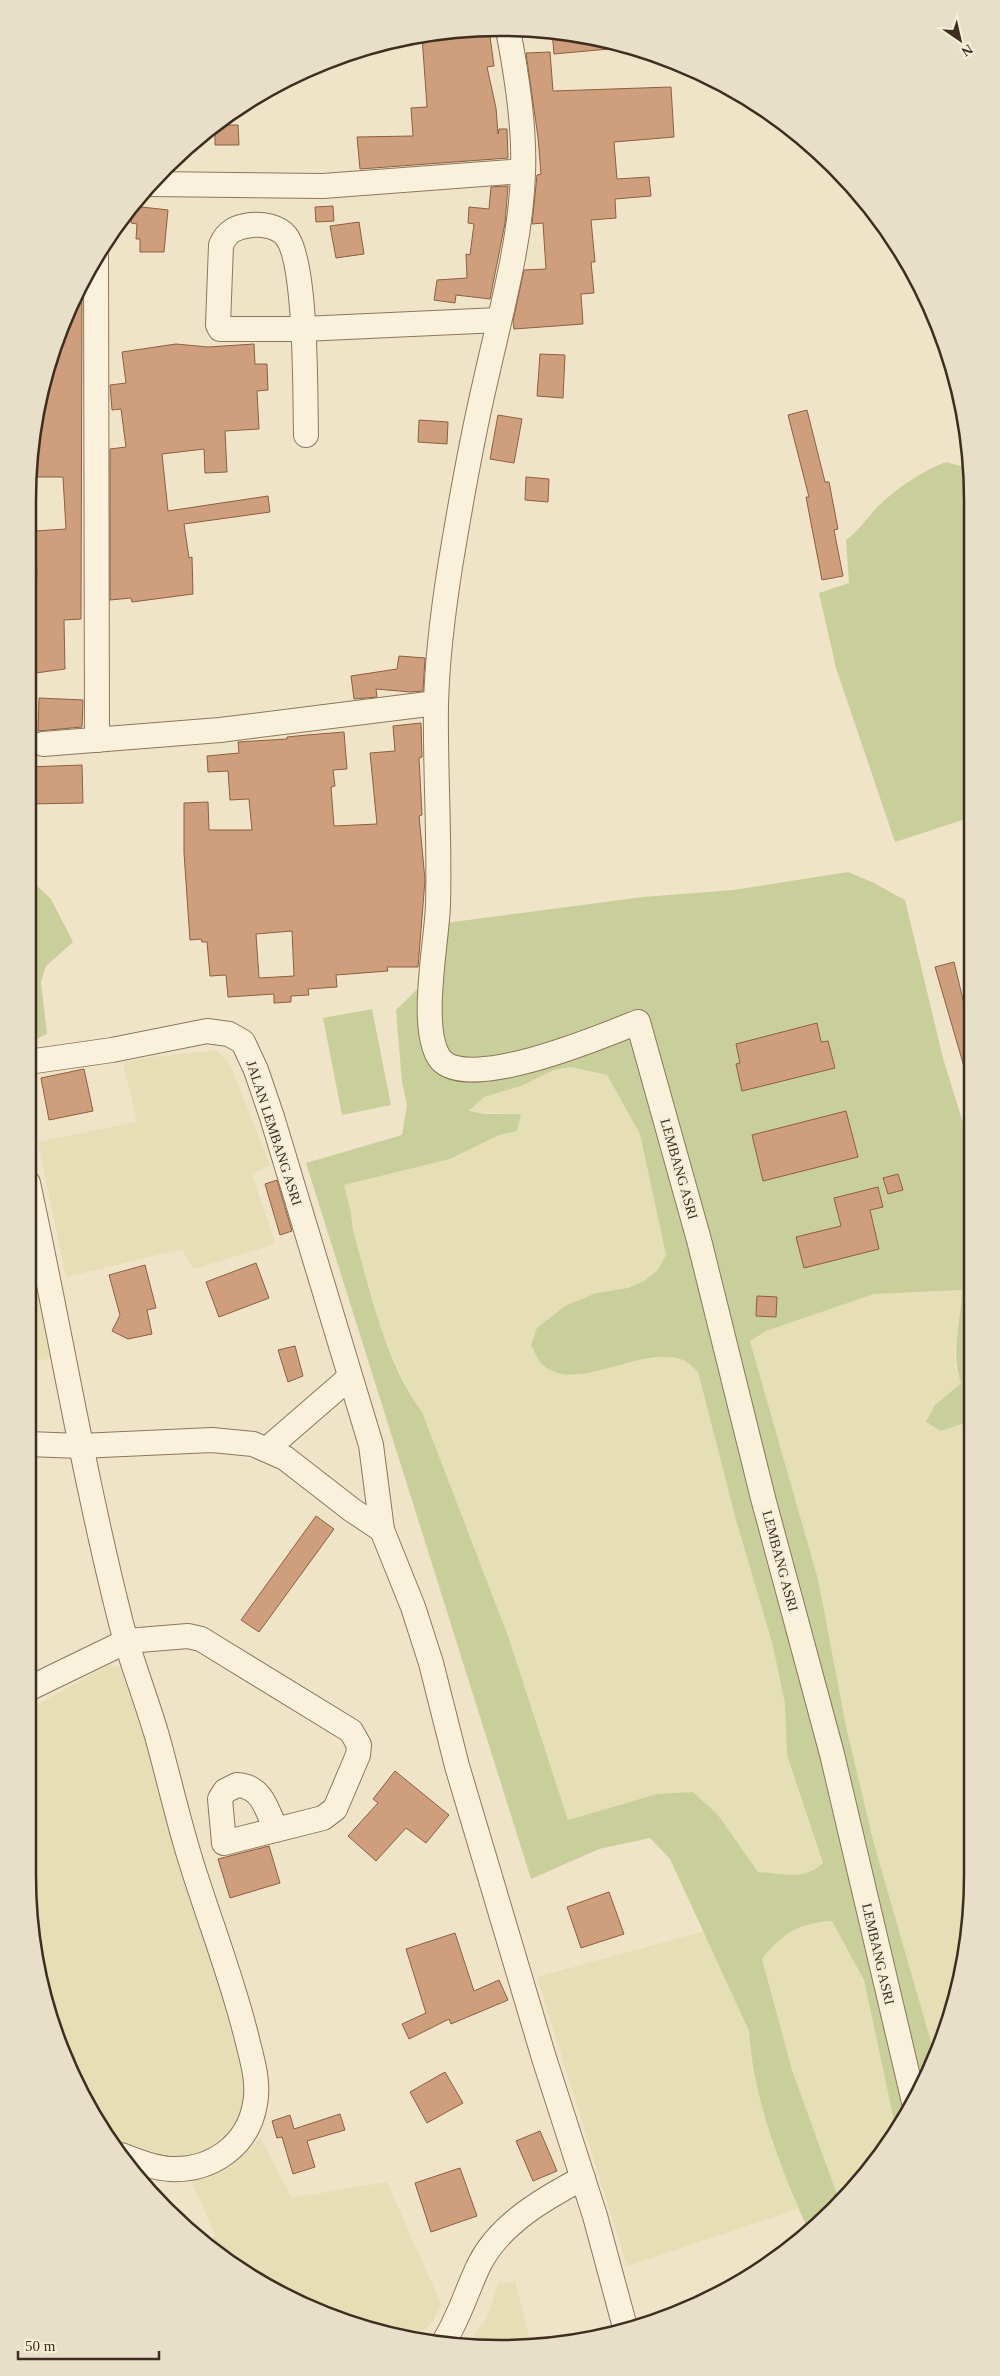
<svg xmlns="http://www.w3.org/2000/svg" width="1000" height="2376" font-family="'Times New Roman',serif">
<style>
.farmland{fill:#e6deb5}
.green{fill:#c9cf9b;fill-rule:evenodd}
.building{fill:#cf9f7d;stroke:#8d5f41;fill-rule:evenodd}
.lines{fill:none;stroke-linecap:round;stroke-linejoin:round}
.minor-casing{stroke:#8d765c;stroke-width:26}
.minor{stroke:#faf1dc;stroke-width:24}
.labels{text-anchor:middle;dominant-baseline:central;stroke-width:4.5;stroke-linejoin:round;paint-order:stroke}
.street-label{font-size:14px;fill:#3d2e20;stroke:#f7eed8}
.rim{fill:none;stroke:#3d2e20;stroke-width:2.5}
</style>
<rect width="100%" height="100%" fill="#f0e4c8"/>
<g class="farmland">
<path d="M217 1050 231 1066 270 1165 252 1174 275 1242 266 1247 193 1269 182 1249 66 1277 38 1142 137 1122 123 1063 152 1057Z"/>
<path d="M571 1067 607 1075 640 1134 666 1255 658 1270 644 1281 628 1288 596 1293 572 1376 629 1361 667 1357 685 1361 698 1372 736 1520 773 1646 785 1704 787 1755 823 1863 814 1871 798 1877 758 1872 718 1815 657 1794 568 1820 508 1636 422 1412 412 1398 384 1338 353 1231 351 1213 344 1185 450 1159 499 1135 517 1131 502 1113 469 1112 484 1097 521 1086 554 1070Z"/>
<path d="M28 1246 51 1358 28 1363Z"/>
<path d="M963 1290 955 1348V1367L961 1383 935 1405 941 1431 971 1421 972 1876 947 2028 935 2056 873 1840 846 1726 818 1579 750 1341 766 1331 874 1294Z"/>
<path d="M110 1664 120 1667 161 1783 246 2086V2103L231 2131 207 2150 189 2157 171 2158 108 2136 91 2112 53 2028 28 1876V1710Z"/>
<path d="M832 1921 864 1980 896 2130 855 2187 839 2200 792 2070 762 1959 779 1939 787 1933 813 1922Z"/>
<path d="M705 1931 749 2031 750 2049 771 2140 798 2209 627 2266 537 1977Z"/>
<path d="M260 2137 292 2198 387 2182 441 2304 433 2321 427 2327 413 2337H401L264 2285 211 2242 215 2235 192 2182 230 2162 253 2146Z"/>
<path d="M515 2281 531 2345 500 2348 467 2345 487 2318 498 2284Z"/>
</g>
<g class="green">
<path d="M946 462 968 468 969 818 895 842 836 668 819 593 849 583 846 540C859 530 862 524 873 512 889 493 922 471 946 462Z"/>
<path d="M848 872 872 882 905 900 943 1058 970 1146 971 1421 941 1431 926 1422 935 1405 961 1383C950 1352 961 1322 962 1290L874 1294 766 1331 750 1341 818 1579 846 1726 873 1840 935 2056 909 2112 896 2130 864 1980 832 1921C798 1923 783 1933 762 1959L792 2070 839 2200 807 2227C780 2168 753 2097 749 2031L670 1859 650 1838 599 1849 531 1879 306 1163 402 1135 407 1105 402 1082 396 1010 437 970 445 923 643 897 733 890ZM571 1067 607 1075 640 1134 666 1255 658 1270 644 1281 628 1288 596 1293 565 1306 537 1328 531 1345C534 1350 537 1358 540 1362 572 1398 638 1344 683 1360 688 1362 694 1368 698 1372L736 1520 773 1646 785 1704 787 1755 823 1863C802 1882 784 1873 758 1872L718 1815 693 1792 657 1794 568 1820 508 1636 422 1412C384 1360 371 1292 353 1231L351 1213 344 1185 450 1159 499 1135 517 1131 521 1114H485L469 1111 484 1097 521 1086 554 1070Z"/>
<path d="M28 877 51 899 73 942 46 966 41 982 47 1034 28 1043Z"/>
<path d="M372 1009 391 1105 342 1115 323 1018Z"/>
</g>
<g class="building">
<path d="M469 28 489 29 494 66 487 67 496 108 498 134 499 129H507L508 158 360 169 357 137 413 136 411 108 427 107 422 36Z"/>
<path d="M552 31 620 45V48L554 54Z"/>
<path d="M550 52 553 91 671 87 674 137 614 142 617 179 649 177 651 196 615 199 616 218 591 220 595 262H591L594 293 581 294 583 324 514 329 513 321 524 270 546 269 543 223 532 224 537 175 541 174 538 137 526 53Z"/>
<path d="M215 125H238L239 145H215Z"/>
<path d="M508 186 505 223 490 299 456 295 455 303 434 300 437 280 467 278 466 254 470 255 474 224 468 223 469 207 489 209 491 187Z"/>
<path d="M133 206 168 210 164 252H140V239H136L137 224 131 223Z"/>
<path d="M333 206 334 221 316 222 315 207Z"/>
<path d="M359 222 364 254 336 258 330 226Z"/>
<path d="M82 283 81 619 64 620 65 669 28 674V654H31L30 577H37L35 531 66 529 63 477H31L48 376H52L53 348Z"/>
<path d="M176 344 208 347 254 344 255 364H267L268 390 257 391 259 429 225 431 227 472 205 473 204 449 162 454 168 511 268 496 270 512 184 524 189 558 192 557 193 594 132 602 131 598 110 600V449L126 447 121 409 112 410 110 385 126 383 122 352Z"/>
<path d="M540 354 565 355 563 398 537 396Z"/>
<path d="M807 410 825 482H829L838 529 834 530 843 576 822 580 806 497H809L788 415Z"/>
<path d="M498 415 522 419 514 463 490 459Z"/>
<path d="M419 420 448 422 447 444 418 442Z"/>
<path d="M526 477 549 479 548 502 525 500Z"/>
<path d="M399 656 425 658 423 691 411 692 376 689 377 697 354 699 351 676 397 669Z"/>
<path d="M39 698 83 700 82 727 38 731Z"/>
<path d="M421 723 422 757 419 758 422 815 419 816 425 880 418 967H387L388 971 336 975 337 987 308 989 309 995 291 996V1002L274 1003V994L228 997 226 975 210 976 207 942H202L201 939 190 940 184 853V803L208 802 209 830H252L249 799 230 800 228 771 208 772 207 756 239 753 238 742 287 739V737L307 735 344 732 347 769 333 770 335 786 331 787 334 826 377 824 370 753 395 751 393 726ZM292 931 294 976 259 978 256 934Z"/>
<path d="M82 765 83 803 29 804 28 767Z"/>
<path d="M954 962 970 1029V1070H965L935 967Z"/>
<path d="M817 1023 821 1042 828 1041 835 1068 742 1091 736 1064 740 1063 736 1044Z"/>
<path d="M84 1069 93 1111 49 1120 41 1078Z"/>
<path d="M846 1111 858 1157 763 1181 752 1135Z"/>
<path d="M898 1174 903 1190 888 1194 883 1178Z"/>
<path d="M277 1180 292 1231 280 1235 265 1184Z"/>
<path d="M878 1187 883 1207 870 1210 879 1249 804 1268 796 1237 841 1226 834 1198Z"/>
<path d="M256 1263 269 1298 219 1317 206 1282Z"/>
<path d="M145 1265 156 1308 147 1310 152 1334 128 1339 112 1331 120 1315 109 1275Z"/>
<path d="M757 1296 777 1297 776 1317 756 1316Z"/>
<path d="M295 1346 303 1376 288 1382 278 1350Z"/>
<path d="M316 1516 334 1529 259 1632 241 1620Z"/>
<path d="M395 1771 449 1815 426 1843 406 1828 376 1861 348 1836 378 1803 373 1799Z"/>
<path d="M269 1846 280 1883 230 1898 218 1859Z"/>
<path d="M609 1892 624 1934 581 1948 567 1907Z"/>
<path d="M455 1933 474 1991 499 1980 508 2000 451 2024 449 2019 409 2039 402 2024 426 2013 406 1949Z"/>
<path d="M445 2072 463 2103 427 2123 410 2092Z"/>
<path d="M340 2114 345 2130 307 2141 315 2167 293 2174 282 2137 277 2138 272 2121 290 2115 294 2129Z"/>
<path d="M540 2131 557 2171 533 2181 516 2141Z"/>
<path d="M460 2168 477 2216 431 2232 415 2183Z"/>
</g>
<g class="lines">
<g class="minor-casing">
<g id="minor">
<path d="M508 30C517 76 525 126 523 173 521 242 500 315 485 383 471 443 460 506 450 567 443 612 437 659 436 705 435 771 440 838 438 905 437 941 418 1032 441 1060 470 1092 603 1036 638 1022L699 1240 763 1498 832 1754 914 2102"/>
<path d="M150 184 323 186 523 171"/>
<path d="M96 256 97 740"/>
<path d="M306 435C305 396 307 262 286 236 278 226 262 224 251 225 236 227 227 231 221 245L218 325 220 329H303L499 320"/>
<path d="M43 744 220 730 436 703"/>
<path d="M28 1062 112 1050 207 1031 229 1034 243 1042 256 1070 272 1117 371 1445 382 1530"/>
<path d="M28 1183C60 1330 84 1478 121 1623 131 1661 146 1698 157 1736 168 1775 177 1816 189 1855 208 1918 233 1979 248 2043 253 2062 259 2084 255 2104 248 2146 211 2171 170 2169 153 2168 137 2161 121 2155"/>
<path d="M28 1444 80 1446 212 1440 253 1444 285 1458 352 1510 382 1530 413 1607 431 1663 457 1766 544 2058 595 2216 625 2327"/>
<path d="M267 1449 349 1378"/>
<path d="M28 1689 127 1641 188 1636 201 1639 351 1731 359 1745 358 1755 335 1809 323 1818 224 1843 220 1799 225 1791 237 1785C262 1786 267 1810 276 1830"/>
<path d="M443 2343C459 2319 467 2289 480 2263 501 2223 545 2198 583 2178"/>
</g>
</g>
<use href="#minor" class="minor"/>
</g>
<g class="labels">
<g class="street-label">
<text transform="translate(274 1133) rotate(72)">JALAN LEMBANG ASRI</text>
<text transform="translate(679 1169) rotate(74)">LEMBANG ASRI</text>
<text transform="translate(780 1561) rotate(75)">LEMBANG ASRI</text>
<text transform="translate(878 1954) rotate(77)">LEMBANG ASRI</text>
</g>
</g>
<path d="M0 0H1000V2376H0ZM500 36H500A464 464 0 0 1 964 500V1876A464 464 0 0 1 500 2340H500A464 464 0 0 1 36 1876V500A464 464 0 0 1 500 36Z" fill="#e8dfc9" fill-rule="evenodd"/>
<path class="rim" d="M500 36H500A464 464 0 0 1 964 500V1876A464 464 0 0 1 500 2340H500A464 464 0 0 1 36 1876V500A464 464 0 0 1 500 36Z"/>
<g transform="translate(960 40) rotate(146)" stroke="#f7eed8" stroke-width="4" paint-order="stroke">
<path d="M0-4L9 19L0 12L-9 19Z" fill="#3d2e20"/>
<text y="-8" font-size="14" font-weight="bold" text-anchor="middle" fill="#3d2e20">N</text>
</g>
<path d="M18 2351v8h141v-8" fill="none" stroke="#3d2e20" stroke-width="2.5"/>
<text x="25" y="2351" font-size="15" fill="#3d2e20" stroke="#f7eed8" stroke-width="4" paint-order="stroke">50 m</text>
</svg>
